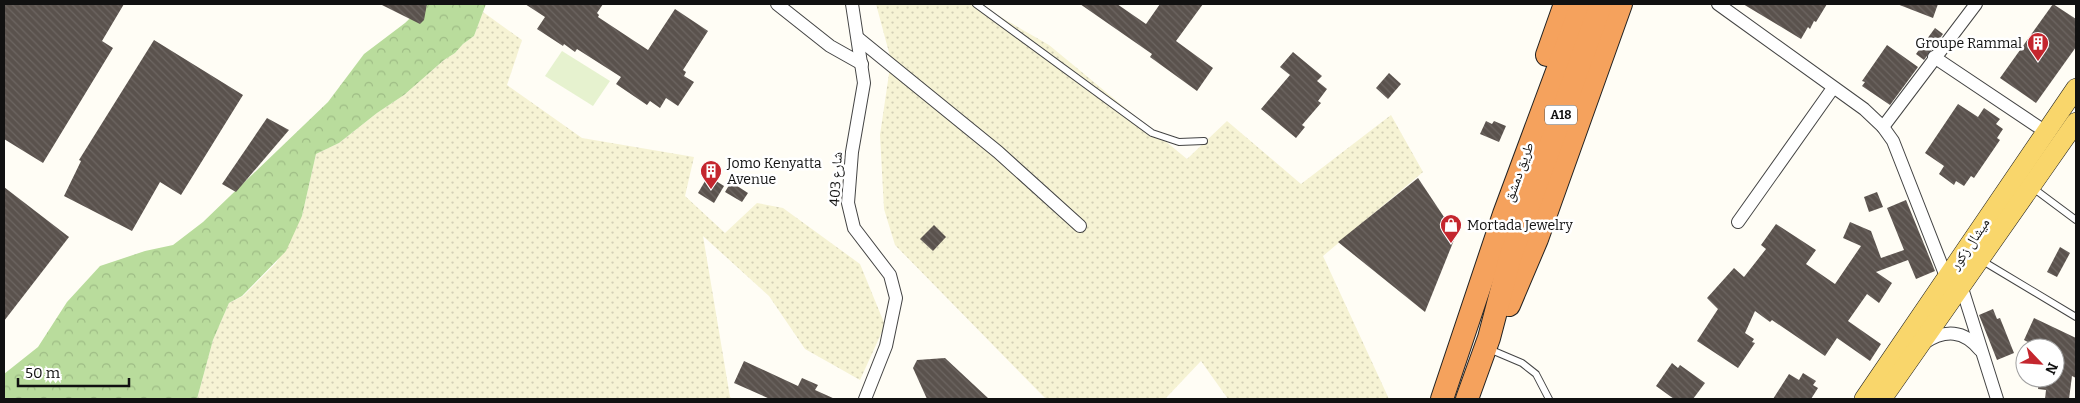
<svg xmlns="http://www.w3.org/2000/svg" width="2080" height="403" font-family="Bitter,'Noto Naskh Arabic',serif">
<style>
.farmland{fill:url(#farmland-dots)}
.forest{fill:url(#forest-crowns)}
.pitch{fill:#e6f2cf}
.building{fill:url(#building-back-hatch)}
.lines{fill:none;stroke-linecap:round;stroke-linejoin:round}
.lane-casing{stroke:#444;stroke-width:8}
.street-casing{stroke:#444;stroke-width:14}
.primary-casing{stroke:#222;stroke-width:20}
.highway-casing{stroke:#222;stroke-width:24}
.lane{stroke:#fff;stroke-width:6}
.street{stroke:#fff;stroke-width:12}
.primary{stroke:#f9d66b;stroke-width:19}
.highway{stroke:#f5a25d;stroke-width:22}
.labels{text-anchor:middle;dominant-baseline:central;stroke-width:5;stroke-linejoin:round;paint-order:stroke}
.shield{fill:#fff;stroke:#585858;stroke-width:1}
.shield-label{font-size:12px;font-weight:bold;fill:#111}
.poi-label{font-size:14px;fill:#111;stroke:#fff;text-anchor:start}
.street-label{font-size:14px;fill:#111;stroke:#fff}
</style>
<defs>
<pattern id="farmland-dots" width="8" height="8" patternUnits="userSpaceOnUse" patternTransform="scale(1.25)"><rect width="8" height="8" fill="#f6f3d4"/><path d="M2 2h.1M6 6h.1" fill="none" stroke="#d2cfb5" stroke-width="1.8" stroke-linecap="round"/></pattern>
<pattern id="forest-crowns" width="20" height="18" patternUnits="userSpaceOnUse" patternTransform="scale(1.25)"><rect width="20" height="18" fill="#b9dc9c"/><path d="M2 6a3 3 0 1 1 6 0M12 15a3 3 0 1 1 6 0" fill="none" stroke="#9ebc85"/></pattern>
<pattern id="building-back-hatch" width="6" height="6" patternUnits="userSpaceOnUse" patternTransform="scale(1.25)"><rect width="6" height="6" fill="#5a524d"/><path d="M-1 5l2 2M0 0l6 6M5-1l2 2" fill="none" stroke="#6d6662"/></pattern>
</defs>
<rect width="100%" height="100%" fill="#fffdf5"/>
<g class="farmland">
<path d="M876 4H978L1049 45 1187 159 1227 121 1301 184 1391 115 1423 172 1323 256 1389 399H1228L1201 361 1165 399H1046L895 245 884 209 880 135 891 60Z"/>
<path d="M483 12 522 40 507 85 582 138 694 157 685 196 725 233 757 203 783 208 860 264 885 325 860 380 805 349 769 296 703 236 730 397 733 399H197L213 340 229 303 243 296 276 263 302 216 316 154 339 143 377 113 404 95 444 60 455 53 463 44 474 36Z"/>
</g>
<path class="forest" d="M425 4H486L474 36 463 44 455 53 444 60 404 95 377 113 339 143 316 154 302 216 286 251 242 296 229 303 213 340 197 399H4V374L38 347 67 302 100 266 145 251 173 245 203 222 328 102 364 54 405 23Z"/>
<path class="pitch" d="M562 51 610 81 593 106 545 76Z"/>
<g class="building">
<path d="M4 4H124L102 41 113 48 43 163 4 139Z"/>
<path d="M380 4H427L424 20 420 24Z"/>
<path d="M525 4H603L597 13 599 15 598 17 648 50 675 9 708 31 683 70 686 72 684 76 694 82 678 106 666 98 660 108 650 101 647 105 616 84 621 77 577 49 575 52 564 44 563 46 537 29 545 17Z"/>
<path d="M1080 4H1117L1146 24 1160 4H1203L1176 41 1213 68 1197 91 1150 57 1152 54Z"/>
<path d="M1743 4H1827L1816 22 1814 21 1810 29 1808 27 1801 39Z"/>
<path d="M1897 4H1938L1933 18Z"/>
<path d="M2053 4 2076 19V47L2036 103 2000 78Z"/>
<path d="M1935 28 1943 34 1924 60 1916 54Z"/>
<path d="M154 40 243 95 181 195 160 182 132 231 64 196 81 161 79 160Z"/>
<path d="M1887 45 1918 67 1890 105 1862 86 1865 82 1862 81Z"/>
<path d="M1293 52 1322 76 1317 81 1327 89 1318 101 1321 103 1302 125 1305 127 1296 138 1261 109 1290 75 1280 67Z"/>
<path d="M1389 73 1401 84 1388 99 1376 88Z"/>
<path d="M1958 104 1978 117 1984 108 2000 119 1996 124 2003 129 1997 138 2000 140 1974 178 1971 176 1964 186 1956 181 1954 185 1939 174 1944 166 1925 153Z"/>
<path d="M267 118 289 130 236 192 222 184Z"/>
<path d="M1486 121 1492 124 1494 121 1506 126 1499 142 1480 134Z"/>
<path d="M708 176 724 186 714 203 698 193Z"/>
<path d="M1418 178 1456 235 1425 312 1338 242Z"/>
<path d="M731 182 748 193 742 202 725 192Z"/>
<path d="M4 187 69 237 4 321Z"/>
<path d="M1877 192 1883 207 1869 212 1864 197Z"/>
<path d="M1906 200 1935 271 1916 279 1908 260 1876 272 1892 283 1879 303 1867 294 1848 321 1881 344 1870 361 1837 338 1825 356 1772 320 1770 322 1755 311 1745 333 1754 339 1752 342 1755 343 1738 368 1697 341 1718 309 1707 298 1734 268 1744 277 1766 249 1761 245 1776 224 1816 250 1806 264 1835 284 1861 246 1843 238 1850 222 1871 231 1881 258 1904 250 1887 208Z"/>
<path d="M934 225 946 237 933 251 920 239Z"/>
<path d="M2060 247 2070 253 2057 277 2047 272Z"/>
<path d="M1993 309 1997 319 2000 318 2014 353 1997 360 1979 315Z"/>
<path d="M2034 318 2076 338V378L2072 376 2069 399H2045L2046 390 2038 389 2039 378H2055V348H2040L2024 340Z"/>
<path d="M945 358 989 399H927L913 368 917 360Z"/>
<path d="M744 361 798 386 802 378 818 385 815 390 835 399H770L734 383Z"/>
<path d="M1672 363 1678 368 1680 365 1705 383 1693 399H1674L1656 386Z"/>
<path d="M1803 373 1816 381 1813 385 1818 388 1811 399H1773L1789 374 1799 380Z"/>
</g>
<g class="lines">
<g class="lane-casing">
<g id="lane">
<path d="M976 4 1152 133 1179 142 1204 141"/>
<path d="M2033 188 2076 220"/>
<path d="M1981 260 2076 317"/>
<path d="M1489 349 1522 363 1536 374 1549 399"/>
</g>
</g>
<g class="street-casing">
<g id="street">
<path d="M777 4 830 46 862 64"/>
<path d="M852 4 864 83 852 152 848 203 854 228 890 275 896 298 886 346 865 399"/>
<path d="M1718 4 1864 109 1883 127 1893 141 1947 279"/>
<path d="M859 39 998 152 1080 226"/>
<path d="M1934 57 2046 132"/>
<path d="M1883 127 1976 4"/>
<path d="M1738 222 1833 88"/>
<path d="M1961 285 1997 399"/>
<path d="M1924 343C1945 329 1964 330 1980 350"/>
</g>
</g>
<g class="primary-casing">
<g id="primary">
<path d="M1864 399 2076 88"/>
<path d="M1882 399 2076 122"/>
</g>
</g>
<g class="highway-casing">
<g id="highway">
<path d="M1547 55 1565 4"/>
<path d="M1509 305 1537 239 1621 4"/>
<path d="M1442 399 1504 214 1582 4"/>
<path d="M1467 399 1489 338 1510 258 1601 4"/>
</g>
</g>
<use href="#lane" class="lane"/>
<use href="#street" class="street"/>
<use href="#primary" class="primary"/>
<use href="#highway" class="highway"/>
</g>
<defs>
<g id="building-pin" transform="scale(1.125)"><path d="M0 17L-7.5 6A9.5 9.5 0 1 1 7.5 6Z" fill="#c4262e" stroke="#fff"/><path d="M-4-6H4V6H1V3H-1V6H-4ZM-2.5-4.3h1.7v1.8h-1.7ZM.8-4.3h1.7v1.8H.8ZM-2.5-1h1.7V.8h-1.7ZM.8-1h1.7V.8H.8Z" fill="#fff"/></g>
<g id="shop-pin" transform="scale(1.125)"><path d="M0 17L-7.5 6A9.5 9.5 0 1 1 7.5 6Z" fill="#c4262e" stroke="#fff"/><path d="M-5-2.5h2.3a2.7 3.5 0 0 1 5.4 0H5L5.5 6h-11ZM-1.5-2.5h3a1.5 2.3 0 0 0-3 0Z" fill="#fff"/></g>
</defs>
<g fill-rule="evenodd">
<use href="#building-pin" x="2038" y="43"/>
<use href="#building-pin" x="711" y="171"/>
<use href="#shop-pin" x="1451" y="225"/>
</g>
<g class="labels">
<rect class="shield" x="1545" y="105.5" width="32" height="19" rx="4"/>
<g class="shield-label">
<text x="1561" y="115">A18</text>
</g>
<g class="poi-label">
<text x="2022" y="43" text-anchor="end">Groupe Rammal</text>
<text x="727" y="163">Jomo Kenyatta<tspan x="727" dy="16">Avenue</tspan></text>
<text x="1467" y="225">Mortada Jewelry</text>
</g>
<g class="street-label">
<text transform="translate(1519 172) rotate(-70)">طريق دمشق</text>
<text transform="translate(836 179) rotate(-87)">شارع 403</text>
<text transform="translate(1970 244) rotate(-56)">ميشال زكور</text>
</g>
</g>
<rect width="2080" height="403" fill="none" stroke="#111111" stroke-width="10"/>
<g transform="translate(2040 363) rotate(115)"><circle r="24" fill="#ffffff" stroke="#a0a0a0"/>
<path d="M0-4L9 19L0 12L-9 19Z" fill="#c4262e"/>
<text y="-8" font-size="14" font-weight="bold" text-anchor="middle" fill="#111111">N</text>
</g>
<path d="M18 378v8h111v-8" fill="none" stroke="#111111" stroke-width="2.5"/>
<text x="25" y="378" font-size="15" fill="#111111" stroke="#ffffff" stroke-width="4" paint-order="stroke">50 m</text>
</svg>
